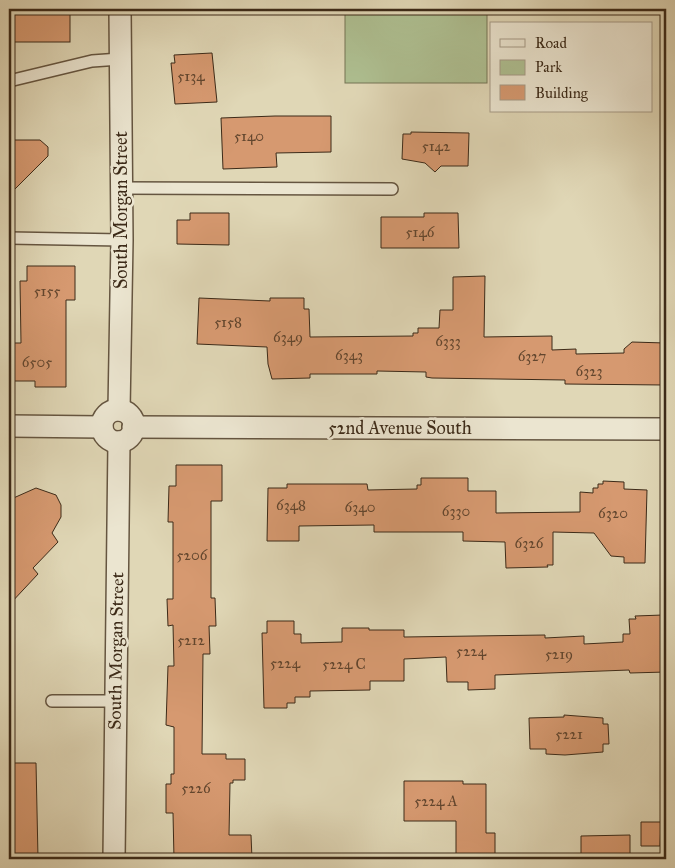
<svg xmlns="http://www.w3.org/2000/svg" width="675" height="868" font-family="'IM FELL Great Primer',serif">
<style>
.green{fill:#aebf91;stroke:#757454}
.building{fill:#d69970;stroke:#3c2a18}
.lines{fill:none;stroke-linecap:round;stroke-linejoin:round}
.service-casing{stroke:#655540;stroke-width:14}
.minor-casing{stroke:#655540;stroke-width:24}
.service{stroke:#ebe5d0;stroke-width:11}
.minor{stroke:#ebe5d0;stroke-width:21}
.labels{text-anchor:middle;dominant-baseline:central;stroke-width:5;stroke-linejoin:round;paint-order:stroke}
.number-label{font-size:15px;fill:#62462e}
.street-label{font-size:18px;fill:#3c2a18;stroke:#ebe5d0}
</style>
<rect width="100%" height="100%" fill="#e0d7b6"/>
<filter id="stains"><feTurbulence type="fractalNoise" baseFrequency=".004" numOctaves="4"/><feColorMatrix values="0 0 0 0 .2 0 0 0 0 .09 0 0 0 0 .02 0 0 0 .5 -.17"/></filter>
<radialGradient id="worn" r=".72"><stop offset=".6" stop-color="#630" stop-opacity="0"/><stop offset="1" stop-color="#630" stop-opacity=".3"/></radialGradient>
<rect class="green" x="345" y="9" width="142" height="74"/>
<g class="building">
<rect x="9" y="9" width="61" height="33"/>
<path d="M212 53 217 102 175 104 171 63H175L174 55Z"/>
<path d="M275 116H331V152L276 153 277 167 223 169 221 118Z"/>
<path d="M411 132 469 133 468 166H441L435 172 425 163 402 159 403 134H411Z"/>
<path d="M9 140H40L48 147V156L9 195Z"/>
<path d="M190 213H229V245L177 244V220H190Z"/>
<path d="M424 213H458L459 248H381V217H424Z"/>
<path d="M27 266H75V300H66V387H35V381H9V343H21L20 281H27Z"/>
<path d="M485 276 484 337 552 336V350L576 349V354L624 353V349L632 342 665 343 664 385 565 384V380L432 378 426 377V372L377 371V374H310V378L272 379 268 364 267 347 197 344 199 298 270 301V298H304V309H309L310 337 413 336V333H418V328H439L440 310H453V277Z"/>
<path d="M176 465H222V501H211V598H215L216 626H209L210 654H203L202 754H226V759H245V780H233V783H230L229 835H251L252 859H174L173 813H166V784H171V774H174V727L166 725 168 666H174L173 625 168 626 167 599H173V522H168L169 486H176Z"/>
<path d="M421 478H468V491H496V513L580 512V492L593 493V488H598V484H603V481L624 482V489L647 490 645 563H624V557L611 556 594 533 553 532V565H547L548 567 506 568 505 542 463 541V532H374V525L299 526V541H267L268 488H287V484H367L368 490 417 489V485H421Z"/>
<path d="M36 488 56 495 61 505V517L52 533 58 542 33 568 38 574 9 605V500Z"/>
<path d="M663 615 664 632H666V672L630 673 629 670 495 675V689L468 690V682H447L446 657 404 659V681H370V690L310 691V697H295V703H287V708H264L262 633H267V621H294V634H301V643L342 642V628H369V630H404V637L545 635V638L584 636V644L623 642V634H630L629 619H636L635 616Z"/>
<path d="M564 715 603 718V724H608L609 744H603V752L565 755 546 754V749H530L529 718 564 717Z"/>
<path d="M9 763H36L38 858H9Z"/>
<path d="M404 781H463V784H486V833H495V859H456V821H404Z"/>
<path d="M641 822H661L660 846H641Z"/>
<path d="M630 835V859L581 858V836Z"/>
</g>
<g class="lines">
<g class="service-casing">
<g id="service">
<path d="M9 81 92 61 120 59"/>
<path d="M121 188 392 189"/>
<path d="M9 238 122 240"/>
<path d="M52 701H116"/>
</g>
</g>
<g class="minor-casing">
<g id="minor">
<path d="M119 410 122 240 120 9"/>
<circle cx="118" cy="426" r="16"/>
<path d="M9 426 102 427"/>
<path d="M133 427 666 429"/>
<path d="M114 859 119 442"/>
</g>
</g>
<use href="#service" class="service"/>
<use href="#minor" class="minor"/>
</g>
<g class="labels">
<g class="number-label">
<text x="191" y="76">5134</text>
<text x="249" y="136">5140</text>
<text x="436" y="146">5142</text>
<text x="420" y="232">5146</text>
<text x="47" y="291">5155</text>
<text x="228" y="322">5158</text>
<text x="288" y="337">6349</text>
<text x="448" y="341">6333</text>
<text x="349" y="355">6343</text>
<text x="532" y="356">6327</text>
<text x="37" y="362">6505</text>
<text x="589" y="371">6323</text>
<text x="291" y="505">6348</text>
<text x="360" y="507">6340</text>
<text x="456" y="511">6330</text>
<text x="613" y="513">6320</text>
<text x="529" y="543">6326</text>
<text x="192" y="555">5206</text>
<text x="191" y="640">5212</text>
<text x="471" y="651">5224</text>
<text x="559" y="654">5219</text>
<text x="285" y="663">5224</text>
<text x="344" y="664">5224 C</text>
<text x="569" y="734">5221</text>
<text x="196" y="788">5226</text>
<text x="436" y="801">5224 A</text>
</g>
<g class="street-label">
<text transform="translate(121 210) rotate(-90)">South Morgan Street</text>
<text x="400" y="428">52nd Avenue South</text>
<text transform="translate(116 651) rotate(-89)">South Morgan Street</text>
</g>
</g>
<rect width="675" height="868" fill="none" stroke="#e0d7b6" stroke-width="30"/>
<rect x="10" y="10" width="655" height="848" fill="none" stroke="#3c2a18" stroke-width="2.5"/>
<rect x="15" y="15" width="645" height="838" fill="none" stroke="#3c2a18"/>
<rect x="490" y="22" width="162" height="90" fill="#ebe5d0" stroke="#a59a86"/>
<rect x="500" y="39" width="25" height="8" fill="#ebe5d0" stroke="#a59a86"/>
<text x="535" y="48" font-size="15" fill="#3c2a18">Road</text>
<rect x="500" y="60" width="25" height="15" fill="#aebf91" stroke="#a59a86"/>
<text x="535" y="72" font-size="15" fill="#3c2a18">Park</text>
<rect x="500" y="85" width="25" height="15" fill="#d69970" stroke="#a59a86"/>
<text x="535" y="98" font-size="15" fill="#3c2a18">Building</text>
<rect width="100%" height="100%" filter="url(#stains)"/>
<rect width="100%" height="100%" fill="url(#worn)"/>
</svg>
